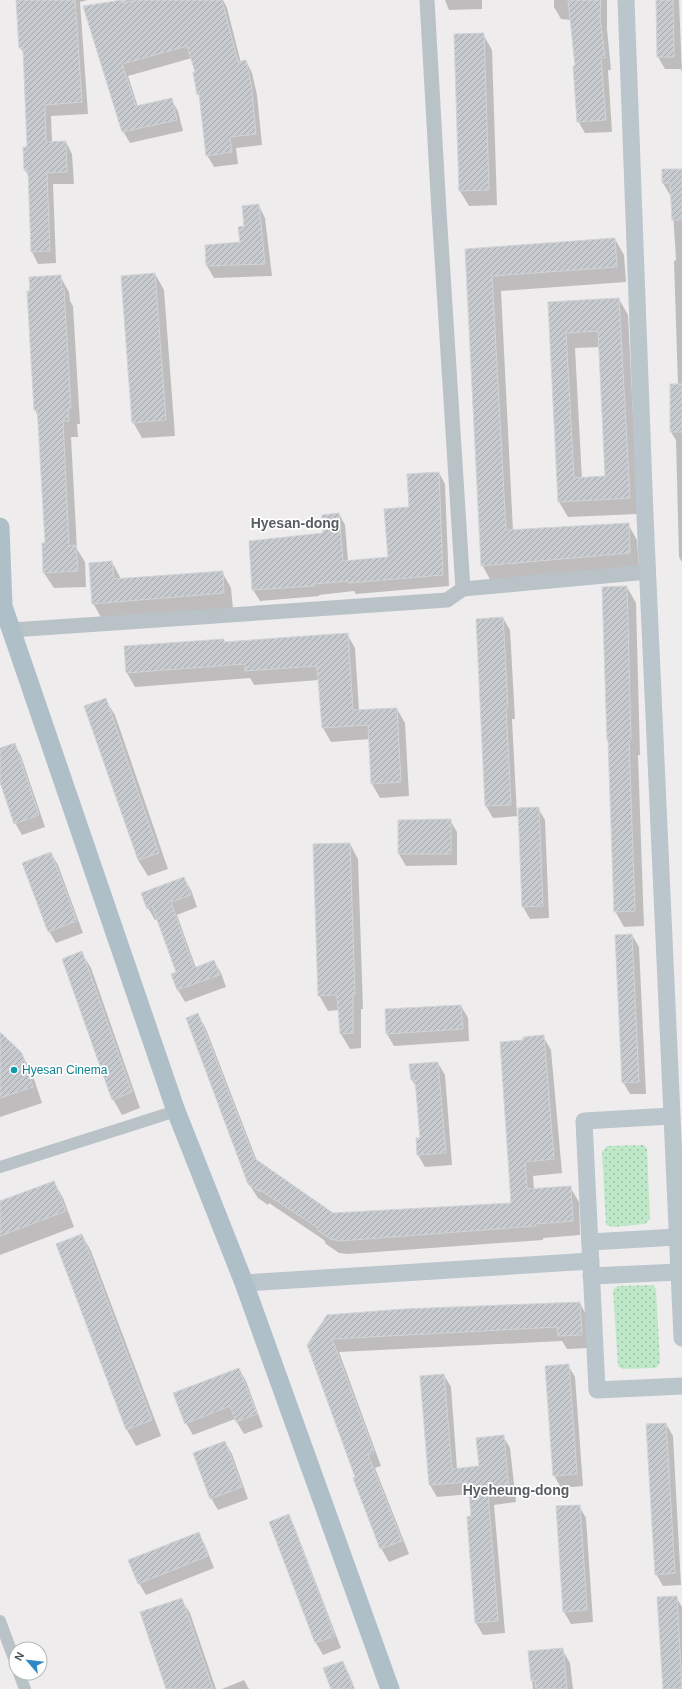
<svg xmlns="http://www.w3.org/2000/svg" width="682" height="1689" font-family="Arial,sans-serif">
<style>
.grass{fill:url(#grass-dots)}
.shadow{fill:#0003;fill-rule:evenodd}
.building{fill:url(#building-hatch);stroke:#d1d4d7;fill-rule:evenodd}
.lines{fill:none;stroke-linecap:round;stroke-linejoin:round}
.minor{stroke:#b9c3c7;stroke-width:12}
.tertiary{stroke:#b9c3c7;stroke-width:15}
.secondary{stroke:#bac5cc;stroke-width:17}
.primary{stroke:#afbfc8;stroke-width:19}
.culture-dot{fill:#0f9aa8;stroke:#fff;stroke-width:1.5}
.labels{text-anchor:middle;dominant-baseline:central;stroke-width:3.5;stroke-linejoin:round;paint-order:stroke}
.culture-label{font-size:12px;fill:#0d838f;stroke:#fff;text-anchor:start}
.quarter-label{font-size:14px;font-weight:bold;fill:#5a5e60;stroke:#fff}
</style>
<defs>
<pattern id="grass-dots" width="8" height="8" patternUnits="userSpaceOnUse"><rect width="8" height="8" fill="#bfe8c9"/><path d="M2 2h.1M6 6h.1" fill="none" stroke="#9dbfa6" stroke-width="1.8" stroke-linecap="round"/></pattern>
<pattern id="building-hatch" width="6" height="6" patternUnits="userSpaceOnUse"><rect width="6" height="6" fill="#c7cace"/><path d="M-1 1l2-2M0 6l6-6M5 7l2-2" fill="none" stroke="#a3a7aa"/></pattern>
</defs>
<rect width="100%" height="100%" fill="#efeced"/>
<g class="grass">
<path d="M644 1145 647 1149 650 1219 645 1224 613 1227 606 1225 602 1152 607 1146Z"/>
<path d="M653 1285 656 1289 660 1363 656 1368 623 1369 618 1366 613 1290 617 1286Z"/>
</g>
<g class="shadow">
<path d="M17 0H88L80 2 88 114 51 116 52 143 66 142 72 154 74 184H53L56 263 38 264 32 252 29 177 25 170 28 148 25 56 20 47Z"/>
<path d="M128 0H223L227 8 241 63 246 61 252 73 257 95 262 145 236 148 238 164 214 167 207 155 200 98 192 58 128 76 138 107 171 99 178 111 183 131 130 143 123 131 84 7Z"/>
<path d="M445 0H482V9L449 10Z"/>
<path d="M554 0H607V29L611 70H608L612 132 585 133 578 121 576 67 571 20 561 19 554 7Z"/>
<path d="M657 0H679L682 73 681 69H665L658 57Z"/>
<path d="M483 34 492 50 497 205 469 206 460 191Z"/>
<path d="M682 170V562L679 557 676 440 671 432 678 385 674 261 676 260 672 195H670L663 183Z"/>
<path d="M259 206 265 218 272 276 214 278 207 266 242 243 245 227Z"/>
<path d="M615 239 624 255 626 282 501 291 513 531 628 524 637 540 639 569 491 581 482 565 466 250Z"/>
<path d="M155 274 164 290 175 436 142 438 133 422Z"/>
<path d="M60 276 69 292 70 301 73 306 80 424H77L78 437H71L77 549 85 562 86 587 54 588 44 573 46 544 38 416 35 410 28 292Z"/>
<path d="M619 299 628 315 638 514 568 517 559 502 549 303ZM600 347 606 477 582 479 575 348Z"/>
<path d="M439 473 445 484 449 586 356 594 354 591 319 595V596L260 601 253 590 250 542 324 534 339 514 345 525 348 561 389 558 410 508Z"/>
<path d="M112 562 121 579 222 572 231 588 233 609 102 619 93 603Z"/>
<path d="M627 587 636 603 640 755H638L644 926 624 927 615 911 609 743 608 740 604 588Z"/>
<path d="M503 618 510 630 515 719H512L517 816 538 808 545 820 549 918 530 919 523 907 519 816 493 818 486 806Z"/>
<path d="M347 634 355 648 359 711 397 709 405 723 409 796 380 798 372 784 370 739 331 742 323 728 319 680 254 685 250 678 135 687 127 673 224 640 225 643Z"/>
<path d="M105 699 115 715 168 869 148 876 138 860 85 706Z"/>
<path d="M15 744 21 756 45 827 22 835 15 823 0 779V749Z"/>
<path d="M450 820 457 832V865L406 866 399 854Z"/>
<path d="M350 844 358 859 363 1009H361V1048L350 1049 341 1034 339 1010 328 1011 319 995Z"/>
<path d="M51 853 58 865 83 933 56 943 49 931Z"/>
<path d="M184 878 191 890 197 907 177 915 196 968 214 961 221 973 226 987 185 1002 178 990 172 975 178 973 158 919 155 920 148 908Z"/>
<path d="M632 935 639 947 646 1094H630L623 1082Z"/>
<path d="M81 952 91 968 140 1108 122 1115 113 1099Z"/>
<path d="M461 1006 468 1018 469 1041 394 1046 387 1034Z"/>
<path d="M198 1014 206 1029 257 1161 333 1214 512 1204 524 1041 543 1036 551 1050 562 1173 533 1176 534 1190 570 1187 579 1202 580 1235 543 1238V1240L348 1254 339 1253 326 1244 324 1240 269 1203 268 1205 258 1198 249 1184Z"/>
<path d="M0 1033 21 1054 31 1070 42 1103 0 1117Z"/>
<path d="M438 1063 445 1075 452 1165 425 1167 418 1155 417 1139H421L417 1089 412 1080 410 1065Z"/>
<path d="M54 1182 63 1198 74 1227 0 1255V1202Z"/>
<path d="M82 1235 91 1251 161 1436 136 1446 127 1430 57 1245Z"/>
<path d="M580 1303 587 1317 589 1348 567 1349 562 1341 339 1352 381 1466 375 1468 409 1554 389 1562 381 1548 357 1478 327 1316Z"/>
<path d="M568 1365 575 1377 583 1486 561 1488 554 1475Z"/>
<path d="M239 1369 246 1381 263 1427 244 1434 235 1419 193 1435 186 1423Z"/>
<path d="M444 1375 451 1387 457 1469 480 1467 503 1436 510 1448 516 1502 494 1505 505 1633 483 1635 476 1623 472 1517 470 1494 437 1497 430 1485Z"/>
<path d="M666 1424 673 1436 681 1585 663 1586 656 1574Z"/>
<path d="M225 1442 232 1454 248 1499 218 1510 211 1498Z"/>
<path d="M579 1506 586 1518 593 1622 571 1624 564 1612Z"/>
<path d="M289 1516 295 1528 341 1648 323 1655 316 1643 271 1522Z"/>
<path d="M198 1533 205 1545 214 1568 146 1595 139 1583Z"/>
<path d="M676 1597 682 1607V1689H664Z"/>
<path d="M181 1599 190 1613 216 1689H167Z"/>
<path d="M562 1649 570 1663 573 1689H533L529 1652Z"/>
<path d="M342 1662 349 1674 355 1689H332Z"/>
<path d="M244 1680 249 1689H222Z"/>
</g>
<g class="building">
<path d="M16 0H75L82 102 45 105 46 142 66 141 67 172 47 173 50 251 31 252 28 170H24L23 147H27L23 47 19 48Z"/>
<path d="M122 0 123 3 138 0H222L238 62 246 60 251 83 256 134 230 137 232 152 206 156 199 94 197 95 193 72H195L187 46 122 64 136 106 172 98 177 120 122 132 83 6Z"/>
<path d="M568 0H601L600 17 605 58H601L606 120 577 122 573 66H575Z"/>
<path d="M656 0H673L674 57H657Z"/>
<path d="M484 33 489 190 459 191 454 34Z"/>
<path d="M662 169H682V220H672L670 183H662Z"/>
<path d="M259 204 265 264 206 266 205 245 240 242 238 227 244 226 242 206Z"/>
<path d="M615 238 617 267 492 276 506 530 629 523 630 553 481 566 465 249Z"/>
<path d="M155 273 166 420 132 423 121 276Z"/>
<path d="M61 275 62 289H64L71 408H68L69 421H63L69 546 76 545 78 571 43 573 42 543H45L38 423 37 410H34L27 291H30L29 277Z"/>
<path d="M619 298 630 498 558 502 548 302ZM598 331 605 476 574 478 566 333Z"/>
<rect x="670" y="384" width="12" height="48"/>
<path d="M439 472 443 575 348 583V581L314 584V586L252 590 249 541 323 533 322 515 339 513 343 561 388 557 384 509 409 507 407 474Z"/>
<path d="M112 561 114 579 223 571 224 593 92 604 89 563Z"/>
<path d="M627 586 631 739 629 740 635 911 614 912 608 740H607L602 587Z"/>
<path d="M503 617 508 707H506L511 805 485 806 476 619Z"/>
<path d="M348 633 353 710 397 708 401 782 371 784 368 725 322 728 317 666 245 671V664L126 673 124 646 224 639V642Z"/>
<path d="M106 698 159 853 138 860 84 706Z"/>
<path d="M15 743 39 815 14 824 0 782V748Z"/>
<path d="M539 807 543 906 522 907 518 808Z"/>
<path d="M451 819V854H398V820Z"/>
<path d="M350 843 355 994H353V1033L340 1034 337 995 318 996 313 844Z"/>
<path d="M51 852 77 921 48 932 22 863Z"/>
<path d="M184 877 191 895 171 902 194 968 214 960 220 975 177 990 171 974 176 972 152 906 147 909 141 893Z"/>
<path d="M632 934 639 1082 622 1083 615 935Z"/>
<path d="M82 951 132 1092 112 1100 62 959Z"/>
<path d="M461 1005 463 1029 386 1034 385 1009Z"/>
<path d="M198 1013 254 1158 333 1213 511 1203 500 1042 523 1040V1037L544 1035 554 1159 525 1162 527 1189 571 1186 573 1221 535 1224V1226L340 1241 330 1239 317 1230 318 1228 260 1190V1192L248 1184 186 1018Z"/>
<path d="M0 1032 22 1053 33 1087 0 1098Z"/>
<path d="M438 1062 446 1153 417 1155 416 1138H420L415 1080H411L409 1064Z"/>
<path d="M54 1181 66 1211 0 1236V1201Z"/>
<path d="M82 1234 152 1420 126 1430 56 1244Z"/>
<path d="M580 1302 582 1335 558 1336 557 1327 332 1339 374 1452 368 1455 402 1541 380 1549 353 1478 355 1477 307 1345 327 1315 403 1309Z"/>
<path d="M569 1364 577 1474 553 1476 545 1366Z"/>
<path d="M239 1368 257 1414 236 1422 230 1406 185 1424 173 1393Z"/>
<path d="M444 1374 452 1469 479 1466 476 1438 504 1435 509 1491 488 1493 498 1621 475 1623 467 1517 471 1516 468 1482 429 1485 420 1376Z"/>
<path d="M666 1423 675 1573 655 1575 646 1424Z"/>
<path d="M225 1441 242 1487 210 1499 193 1453Z"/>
<path d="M580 1505 587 1610 563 1612 556 1506Z"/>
<path d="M289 1514 335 1636 315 1643 269 1522Z"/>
<path d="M199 1532 208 1556 138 1584 128 1560Z"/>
<path d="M677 1596 682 1689H663L657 1597Z"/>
<path d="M182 1598 213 1689H166L140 1612Z"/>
<path d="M563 1648 567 1689H536L535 1680 531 1681 528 1651Z"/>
<path d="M343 1661 354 1689H331L323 1668Z"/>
</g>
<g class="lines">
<g class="minor">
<path d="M0 1167 176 1111"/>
<path d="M0 1621 16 1664"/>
<path d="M19 1673 25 1689"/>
</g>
<g class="tertiary">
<path d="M427 0 439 211 463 589"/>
<path d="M12 630 447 600 463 589 648 572"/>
</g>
<g class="secondary">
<path d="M626 0 645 516 682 1338"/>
<path d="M671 1116 584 1121 597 1390 682 1386"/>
<path d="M590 1242 677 1237"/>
<path d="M591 1276 679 1272"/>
<path d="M244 1283 591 1261"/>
</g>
<path class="primary" d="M0 527 3 606 176 1111 244 1283 390 1689"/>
</g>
<circle class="culture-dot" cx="14" cy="1070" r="4"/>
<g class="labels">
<g class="culture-label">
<text x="22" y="1070">Hyesan Cinema</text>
</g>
<g class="quarter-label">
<text x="295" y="523">Hyesan-dong</text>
<text x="516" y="1490">Hyeheung-dong</text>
</g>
</g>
<g transform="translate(28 1661) rotate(298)"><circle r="19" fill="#ffffff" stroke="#b5babc"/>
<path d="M0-3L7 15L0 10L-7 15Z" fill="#2f88c6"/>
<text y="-6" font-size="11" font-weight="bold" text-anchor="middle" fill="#475257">N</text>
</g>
</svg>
